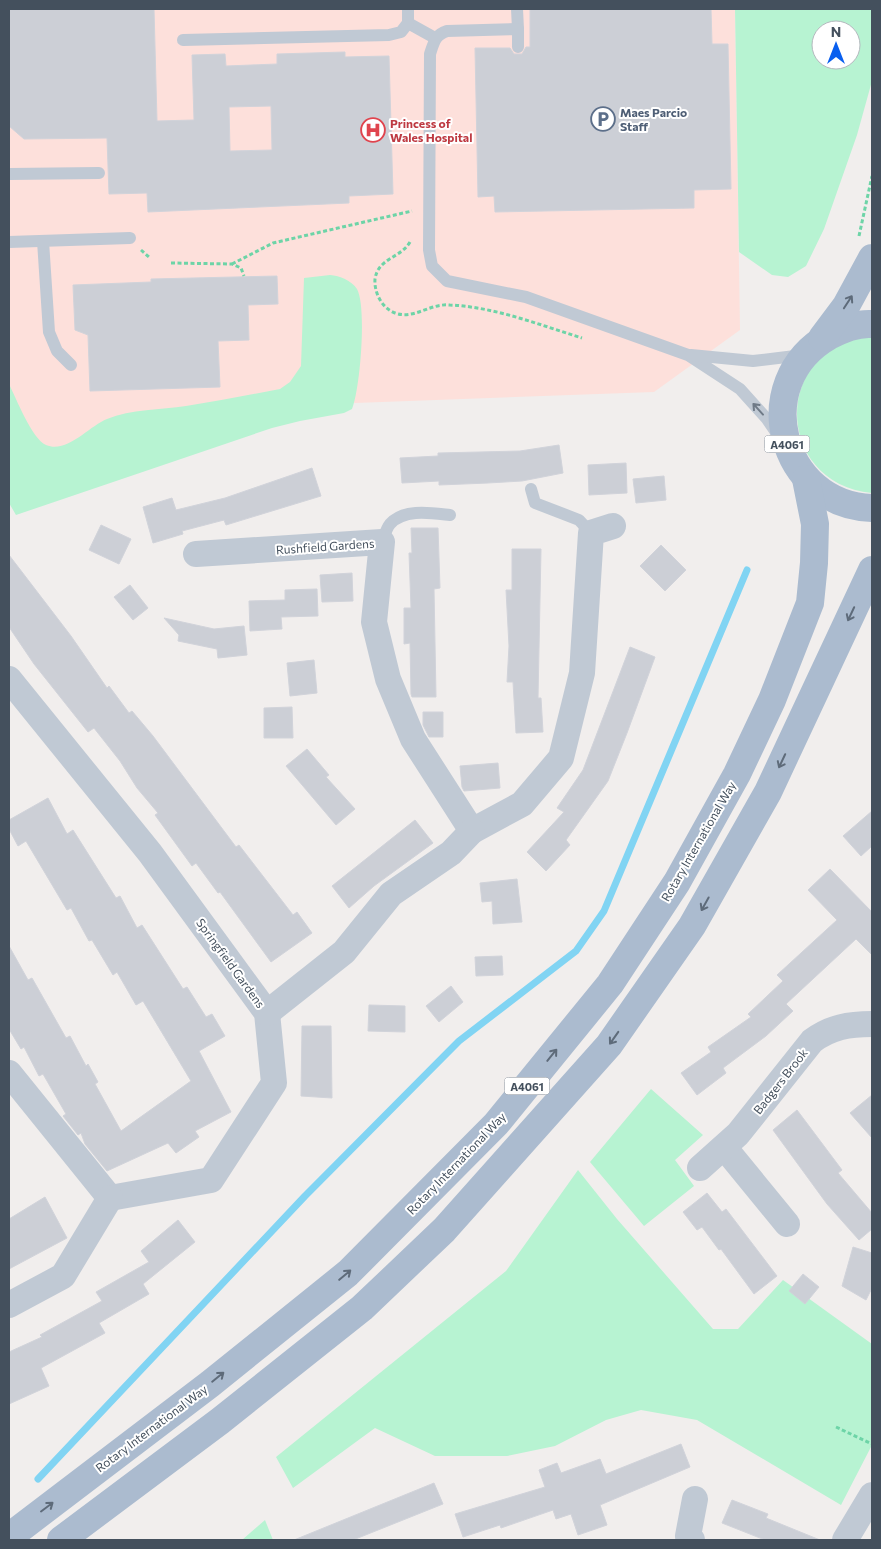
<svg xmlns="http://www.w3.org/2000/svg" width="881" height="1549" font-family="Commissioner,sans-serif">
<style>
.medical{fill:#fde0db}
.green{fill:#b7f3d2;fill-rule:evenodd}
.lines{fill:none;stroke-linecap:round;stroke-linejoin:round}
.stream{stroke:#81d4f3;stroke-width:7}
.building{fill:#cccfd6;stroke:#d1d3da;fill-rule:evenodd}
.path{stroke:#6dd4a7;stroke-width:3;stroke-dasharray:4 2.5;stroke-linecap:butt}
.lane{stroke:#c0c9d4;stroke-width:12}
.street{stroke:#c0c9d4;stroke-width:26}
.primary{stroke:#abbbcf;stroke-width:28}
.oneway{stroke:#5e6b7a}
.oneway2{stroke:#6f7a87}
.labels{text-anchor:middle;dominant-baseline:central;stroke-width:4;stroke-linejoin:round;paint-order:stroke}
.shield{fill:#fff;stroke:#7c848e;stroke-width:1}
.shield-label{font-size:11px;font-weight:bold;fill:#44505d}
.service-label{font-size:12px;font-weight:bold;fill:#4e5e75;stroke:#fff;text-anchor:start}
.health-label{font-size:12px;font-weight:bold;fill:#be3a42;stroke:#fff;text-anchor:start}
.street-label{font-size:12px;fill:#44505d;stroke:#fff}
</style>
<rect width="100%" height="100%" fill="#f1eeed"/>
<path class="medical" d="M9 9H735L740 330 654 392 355 403 286 387 37 466 9 419Z"/>
<g class="green">
<path d="M735 9H872V81L857 135 824 229 806 266 788 277 772 275 739 252ZM821 30H851V60H821Z"/>
<path d="M330 275C340 276 351 280 357 289 367 307 360 390 352 409L344 413 300 421 272 428 16 515 9 503V384C16 398 32 439 46 445 67 454 89 426 107 419 131 409 161 410 186 406 218 401 249 395 280 389L290 382 301 366 304 278Z"/>
<path d="M872 337V493C771 483 773 342 872 337Z"/>
<path d="M651 1089 703 1135 675 1160 694 1186 644 1226 590 1162Z"/>
<path d="M578 1170 617 1219 713 1329H738L783 1280 872 1344V1445L841 1505 697 1420 641 1410 606 1420 555 1446 507 1456H435L375 1428 293 1488 276 1457 506 1271Z"/>
<path d="M265 1520 273 1540H242Z"/>
</g>
<g class="lines">
<path class="stream" d="M38 1479 305 1196 459 1041 576 951 604 911 747 570"/>
</g>
<g class="building">
<path d="M9 9H154L157 121 194 120 192 55 225 54 226 66 277 64V54L345 52V57L389 56 393 194 349 196V203L148 212 147 193 109 194 107 138 24 139 9 126ZM271 106 272 150 230 151 229 107Z"/>
<path d="M530 9H711L712 44H728L731 189 694 190V208L495 212 494 196 478 197 475 48H510L514 54H522L526 47H530Z"/>
<path d="M277 276 278 304 248 305 249 340 218 341 220 387 90 391 88 335 75 330 73 285 151 282V279Z"/>
<path d="M559 445 563 473 522 481 488 483 439 485V481L402 483 400 458 438 456V453L520 451Z"/>
<path d="M626 463 627 493 589 495 588 465Z"/>
<path d="M312 468 321 496 226 525 224 520 182 531 183 534 153 543 143 507 172 498 176 510 225 498Z"/>
<path d="M664 476 666 500 636 503 633 479Z"/>
<path d="M101 525 131 539 119 564 89 550Z"/>
<path d="M411 528H438L440 588 434 589 436 697H412L411 694 410 643 404 644V608H411L409 553H412Z"/>
<path d="M661 545 686 570 665 591 640 566Z"/>
<path d="M512 549H541L538 698H541L543 732 516 733 513 682H507L509 646 506 590H512Z"/>
<path d="M9 555 71 636 107 688 109 686 129 713 132 711 153 736 236 847 239 845 293 915 297 912 312 933 271 962 220 892 218 893 196 863 192 866 155 815 158 813 137 788 120 761 94 728 88 732 34 664 9 627Z"/>
<path d="M352 573 353 601 322 602 320 575Z"/>
<path d="M130 585 148 608 133 620 114 597Z"/>
<path d="M317 589 318 616 281 617 282 629 250 631 249 601 285 600V590Z"/>
<path d="M164 618 214 629 244 626 247 655 218 658 217 649 178 641 179 635Z"/>
<path d="M630 647 655 657 627 733 608 781 566 840 570 845 546 871 527 852 564 812 557 808 583 770Z"/>
<path d="M314 660 317 693 290 696 287 663Z"/>
<path d="M292 707 293 738H264V708Z"/>
<path d="M423 712H443V737H429L423 725Z"/>
<path d="M307 749 329 775 326 777 355 809 336 825 286 766Z"/>
<path d="M498 763 500 788 464 791 462 787 460 766Z"/>
<path d="M48 798 67 834 73 830 116 898 120 896 137 928 142 925 183 989 187 987 206 1017 212 1014 225 1036 199 1051 231 1112 195 1131 199 1137 176 1153 168 1143 107 1171 85 1144 81 1133 78 1135 63 1116 66 1114 43 1074 39 1076 24 1047 21 1049 9 1029V946L28 980 32 978 66 1038 70 1036 86 1066 88 1064 98 1082 95 1084 121 1131 191 1081 143 1001 136 1005 117 972 113 975 92 940 89 941 71 908 67 910 26 841 18 846 9 829V820Z"/>
<path d="M872 811V846L861 856 843 836Z"/>
<path d="M415 820 433 843 374 886 349 908 332 886Z"/>
<path d="M830 869 872 912V955L856 939 786 1004 793 1011 766 1036 723 1068 726 1073 697 1095 681 1073 711 1052 708 1047 751 1017 748 1014 783 981 777 975 837 920 808 890Z"/>
<path d="M517 879 522 922 493 924 492 901 482 902 480 883Z"/>
<path d="M502 956 503 975 476 976 475 957Z"/>
<path d="M451 986 463 1002 439 1022 426 1006Z"/>
<path d="M369 1005 405 1006V1032L368 1031Z"/>
<path d="M302 1026H331L332 1098 301 1096Z"/>
<path d="M872 1095V1138L850 1113Z"/>
<path d="M797 1110 842 1170 838 1173 872 1213V1229L859 1240 827 1204 773 1130Z"/>
<path d="M707 1193 722 1212 726 1209 777 1276 754 1294 721 1249 719 1250 702 1227 697 1230 683 1212Z"/>
<path d="M45 1197 67 1238 9 1269V1219Z"/>
<path d="M178 1220 195 1242 143 1284 149 1294 99 1323 105 1333 41 1368 49 1386 9 1404V1352L42 1337 40 1335 102 1301 96 1292 149 1262 141 1251Z"/>
<path d="M853 1247 872 1253V1288L866 1300 842 1286Z"/>
<path d="M803 1274 819 1287 805 1304 789 1291Z"/>
<path d="M681 1444 690 1467 600 1505 607 1525 578 1535 571 1514 556 1519 553 1510 501 1528 500 1525 463 1537 455 1514 545 1487 539 1470 557 1463 561 1473 600 1459 606 1474Z"/>
<path d="M434 1483 443 1504 353 1540H294Z"/>
<path d="M732 1500 768 1514 766 1518 820 1540H765L722 1523Z"/>
</g>
<g class="lines">
<g class="path">
<path d="M859 236 872 176"/>
<path d="M410 242C401 258 378 258 375 279 374 293 382 308 395 313 414 320 430 303 450 305 495 307 540 325 582 338"/>
<path d="M141 250 150 258"/>
<path d="M171 263 232 264 241 268 244 276"/>
<path d="M232 264 273 243 412 211"/>
<path d="M836 1427 872 1444"/>
</g>
<g class="lane">
<path d="M408 9V23L435 38"/>
<path d="M517 9 518 29"/>
<path d="M183 40 389 35 401 32 408 23"/>
<path d="M518 47V29L447 31C435 35 434 42 430 54L429 250 432 266 447 281 526 297 688 355 740 389 767 419 780 438"/>
<path d="M9 174 99 173"/>
<path d="M43 241 49 332 57 351 71 365"/>
<path d="M9 242 130 238"/>
<path d="M691 355 753 361 803 355"/>
<path d="M531 489 535 503 579 520 591 533"/>
<path d="M382 542C384 537 386 529 390 524 404 508 432 513 450 515"/>
</g>
<g class="street">
<path d="M196 554 382 542 374 622 388 679 413 739 472 831 522 804 561 758 582 673 591 533 613 526"/>
<path d="M9 679 150 853 267 1013 274 1083 211 1180 110 1198 9 1073"/>
<path d="M267 1013 344 952 391 894 451 853 472 831"/>
<path d="M724 1147 787 1224"/>
<path d="M700 1168 738 1134 812 1041C831 1027 849 1024 872 1024"/>
<path d="M9 1305 63 1276 110 1198"/>
<path d="M692 1540 688 1536 695 1499"/>
<path d="M845 1540 872 1495"/>
</g>
<g class="primary">
<path d="M872 324C857 323 842 329 829 336 748 382 780 505 872 508"/>
<path d="M822 338 846 306 872 258"/>
<path d="M9 1537 210 1384 348 1273 496 1124 610 984 677 882 737 774 772 700 810 603 814 563 815 524 806 479"/>
<path d="M61 1540 220 1421 362 1308 444 1230 609 1045 692 926 768 792 872 570"/>
</g>
</g>
<defs><path id="oneway-shaft" d="M-6 0H5M1.5-3L5.5 0L1.5 3" fill="none" stroke-width="1.6" stroke-linecap="round" stroke-linejoin="round" transform="scale(1.25)"/></defs>
<g class="oneway">
<use href="#oneway-shaft" transform="translate(848 302) rotate(-57)"/>
<use href="#oneway-shaft" transform="translate(851 614) rotate(115)"/>
<use href="#oneway-shaft" transform="translate(782 761) rotate(115)"/>
<use href="#oneway-shaft" transform="translate(705 904) rotate(119)"/>
<use href="#oneway-shaft" transform="translate(614 1038) rotate(125)"/>
<use href="#oneway-shaft" transform="translate(552 1055) rotate(-51)"/>
<use href="#oneway-shaft" transform="translate(345 1275) rotate(-40)"/>
<use href="#oneway-shaft" transform="translate(218 1377) rotate(-39)"/>
<use href="#oneway-shaft" transform="translate(47 1507) rotate(-37)"/>
</g>
<use class="oneway2" href="#oneway-shaft" transform="translate(758 409) rotate(-132)"/>
<defs>
<g id="parking-ring" transform="scale(1.25)"><circle r="9.5" fill="#fff" stroke="#5c6f8a" stroke-width="1.5"/><path d="M-3.5-5.5H1a3.5 3.5 0 0 1 0 7H-1V5.5H-3.5ZM-1-3.4V-.6H.8a1.4 1.4 0 0 0 0-2.8Z" fill="#5c6f8a"/></g>
<g id="hospital-ring" transform="scale(1.25)"><circle r="9.5" fill="#fff" stroke="#e0444e" stroke-width="1.5"/><path d="M-5-5h3v3.5h4V-5h3V5h-3V1.5h-4V5h-3Z" fill="#e0444e"/></g>
</defs>
<g fill-rule="evenodd">
<use href="#parking-ring" x="603" y="119"/>
<use href="#hospital-ring" x="373" y="130"/>
</g>
<g class="labels">
<g class="shield">
<rect x="764.5" y="435.5" width="45" height="17" rx="4"/>
<rect x="504.5" y="1077.5" width="45" height="17" rx="4"/>
</g>
<g class="shield-label">
<text x="787" y="444">A4061</text>
<text x="527" y="1086">A4061</text>
</g>
<g class="service-label">
<text x="620" y="112">Maes Parcio<tspan x="620" dy="14">Staff</tspan></text>
</g>
<g class="health-label">
<text x="390" y="123">Princess of<tspan x="390" dy="14">Wales Hospital</tspan></text>
</g>
<g class="street-label">
<text transform="translate(325 546) rotate(-4)">Rushfield Gardens</text>
<text transform="translate(698 841) rotate(-60)">Rotary International Way</text>
<text transform="translate(231 963) rotate(54)">Springfield Gardens</text>
<text transform="translate(780 1081) rotate(-52)">Badgers Brook</text>
<text transform="translate(456 1163) rotate(-46)">Rotary International Way</text>
<text transform="translate(151 1428) rotate(-37)">Rotary International Way</text>
</g>
</g>
<rect width="881" height="1549" fill="none" stroke="#44505d" stroke-width="20"/>
<g transform="translate(836 45)"><circle r="24" fill="#ffffff" stroke="#b4b9be"/>
<path d="M0-4L9 19L0 12L-9 19Z" fill="#095fef"/>
<text y="-8" font-size="14" font-weight="bold" text-anchor="middle" fill="#44505d">N</text>
</g>
</svg>
